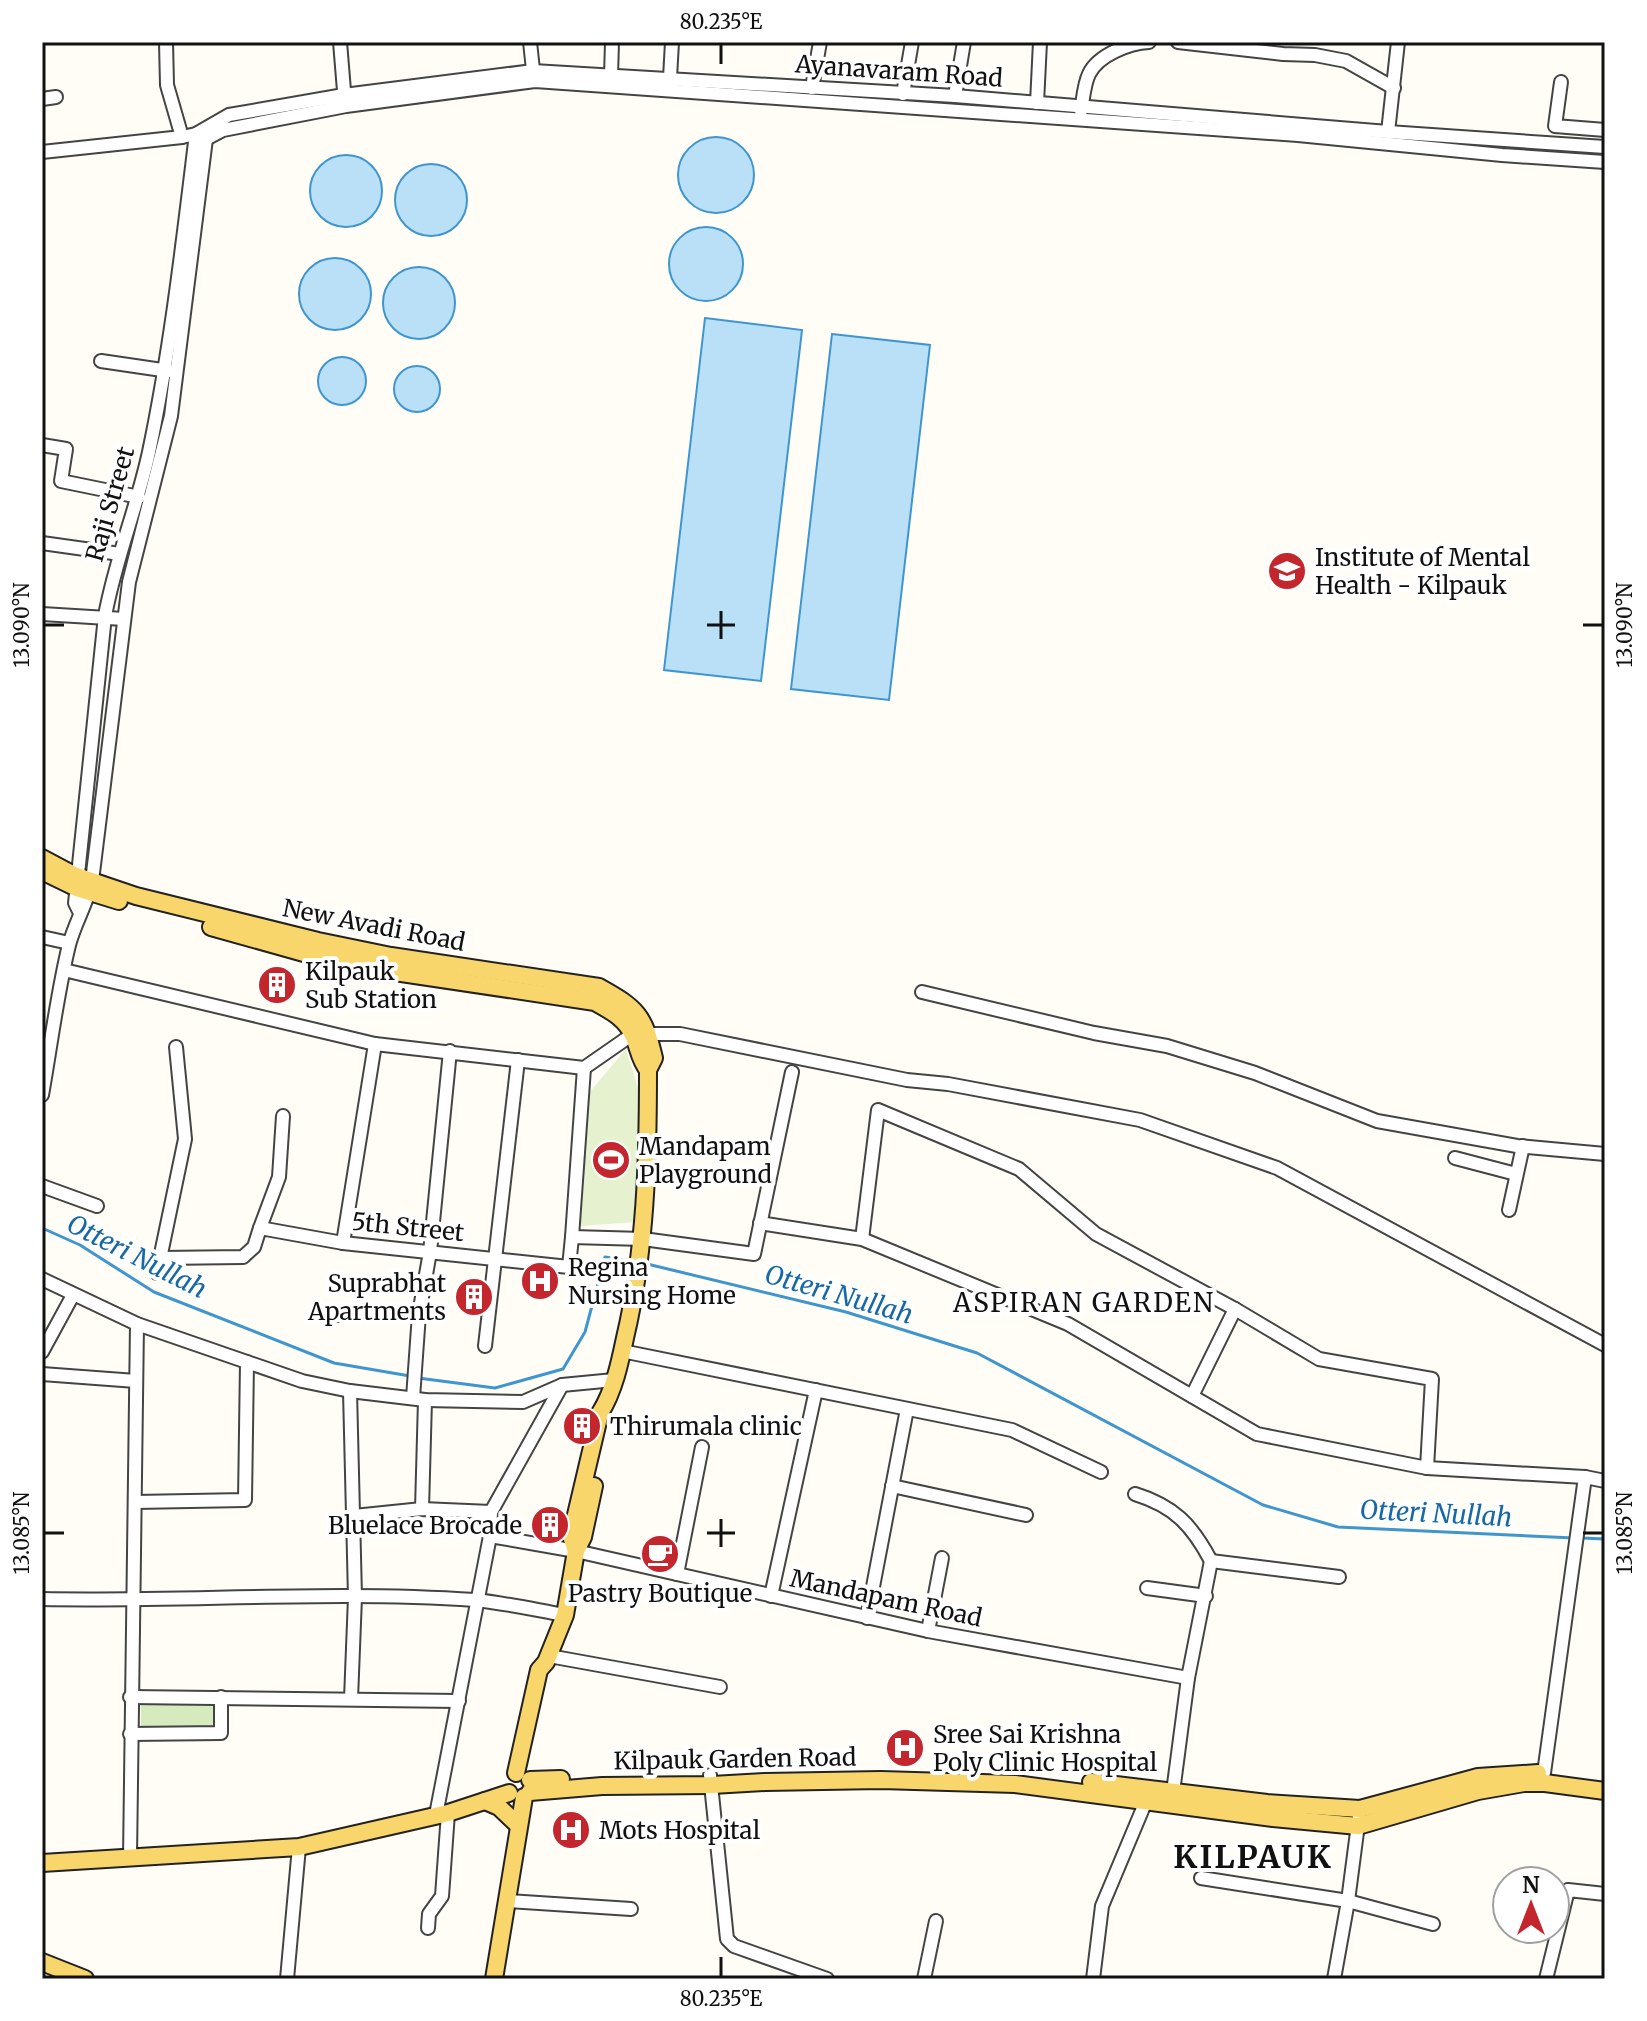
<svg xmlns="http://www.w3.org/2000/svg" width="1647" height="2021" font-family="Merriweather,serif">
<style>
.green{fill:#d5ebbd}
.pitch{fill:#e6f2cf}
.water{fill:#b9e0f7;stroke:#3f96cf;stroke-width:2}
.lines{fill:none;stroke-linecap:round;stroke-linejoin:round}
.stream{stroke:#3f96cf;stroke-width:3}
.minor-casing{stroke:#444;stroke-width:16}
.major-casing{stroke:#222;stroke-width:20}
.minor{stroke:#fff;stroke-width:12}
.major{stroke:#f9d66b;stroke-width:16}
.ticks{fill:none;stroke:#111;stroke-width:3}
.labels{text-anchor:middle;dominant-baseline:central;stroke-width:8;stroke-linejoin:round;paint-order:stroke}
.street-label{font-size:24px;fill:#111;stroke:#fff}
.poi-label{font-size:24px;fill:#111;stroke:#fff;text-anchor:start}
.water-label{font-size:26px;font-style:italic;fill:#1768a6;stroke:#fff}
.neighbourhood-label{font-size:26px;letter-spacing:2px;fill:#111;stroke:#fff}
.district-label{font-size:32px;font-weight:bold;letter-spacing:2px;fill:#111;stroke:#fff}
.neatline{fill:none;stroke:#111;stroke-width:3}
.ticks-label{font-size:20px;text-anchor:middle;fill:#111}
</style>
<rect width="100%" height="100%" fill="#fffdf5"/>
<rect class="green" x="141" y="1703" width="74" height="25"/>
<path class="pitch" d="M626 1049 641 1098 637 1222 580 1226 588 1094Z"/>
<g class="water">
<circle cx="716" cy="175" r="38"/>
<circle cx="346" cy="191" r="36"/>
<circle cx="431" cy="200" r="36"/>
<circle cx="706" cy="264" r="37"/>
<circle cx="335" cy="294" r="36"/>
<circle cx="419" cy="303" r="36"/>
<path d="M705 318 802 330 761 681 664 670Z"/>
<path d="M832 334 930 345 889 700 791 689Z"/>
<circle cx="342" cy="381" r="24"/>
<circle cx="417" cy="389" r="23"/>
</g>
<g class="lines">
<g class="stream">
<path d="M42 1228 80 1245 154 1292 334 1363 410 1376"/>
<path d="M643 1263 846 1312 977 1353 1263 1505 1338 1527 1574 1538"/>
<path d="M418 1378 495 1388 563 1369 585 1332 605 1257 632 1261"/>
<path d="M1582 1538 1605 1539"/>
</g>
<g class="minor-casing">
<g id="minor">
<path d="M166 42 167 85 182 137"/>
<path d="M340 42 345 103"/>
<path d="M530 42 534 79"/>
<path d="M1178 42 1283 54 1315 55 1346 61 1394 88"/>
<path d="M611 76 612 42"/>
<path d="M670 78 672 42"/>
<path d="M1561 82 1555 126 1605 130"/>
<path d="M812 88 820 42"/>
<path d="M903 94 912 42"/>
<path d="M955 96 964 42"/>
<path d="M42 99 56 97"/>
<path d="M1037 103 1040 42"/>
<path d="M1081 111C1083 100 1084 84 1089 74 1098 55 1129 43 1149 42"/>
<path d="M1388 132 1398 42"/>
<path d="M206 139 223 130 346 106 535 81 1298 135 1502 155 1605 162"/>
<path d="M42 152 182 137 196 134 229 115 344 95 533 71 955 96 1388 132 1605 147"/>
<path d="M101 361 169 371"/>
<path d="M42 445 66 449 61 481 139 497"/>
<path d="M42 543 120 554"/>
<path d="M42 614 124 619"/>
<path d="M79 911 75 903 105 616C115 560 137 508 149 452 171 347 183 240 196 134"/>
<path d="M42 937 69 943"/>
<path d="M64 970 375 1044 584 1068 633 1034H680L907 1080 948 1084 1140 1120 1277 1168 1605 1345"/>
<path d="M922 992 1094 1033 1167 1046 1255 1073 1377 1121 1517 1146 1605 1154"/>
<path d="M42 1095C51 1045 57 994 69 945 75 922 87 904 92 881L129 582 171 416 206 139"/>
<path d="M1455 1158 1516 1174"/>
<path d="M42 1186 97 1206"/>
<path d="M1509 1210 1523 1146"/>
<path d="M760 1223 862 1239 1068 1324 1257 1434 1427 1468 1585 1477 1605 1481"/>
<path d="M260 1228 279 1177 283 1116"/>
<path d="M572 1237 584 1068"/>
<path d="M862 1239 878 1110 1019 1169 1096 1234 1235 1309 1319 1359 1432 1379 1427 1468"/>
<path d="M343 1243 375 1044"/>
<path d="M161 1258 243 1257 254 1247 260 1228 343 1243 569 1267 572 1237 643 1239 754 1254 792 1072"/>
<path d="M157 1273 185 1139 176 1047"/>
<path d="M42 1279 137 1324 302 1381 350 1391 425 1400 523 1402 562 1385 614 1380"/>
<path d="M335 1315 419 1314"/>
<path d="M485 1346 518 1060"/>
<path d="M622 1351 1012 1430 1101 1472"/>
<path d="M42 1352 73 1295"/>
<path d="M42 1374 136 1381"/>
<path d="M350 1391 355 1597 351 1699"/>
<path d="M1192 1396 1235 1309"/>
<path d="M413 1398 419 1314 430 1252 450 1051"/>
<path d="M892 1486 1026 1515"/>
<path d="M1135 1494C1174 1506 1192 1525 1211 1561"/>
<path d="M135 1502 245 1500 247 1362"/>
<path d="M422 1509 425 1400"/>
<path d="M354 1516 422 1509 491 1512"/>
<path d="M490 1536 576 1551 928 1631 1188 1678"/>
<path d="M677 1574 702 1447"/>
<path d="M1147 1588 1206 1596"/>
<path d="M771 1596 816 1390"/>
<path d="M42 1599C186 1602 331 1590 475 1600 505 1603 536 1610 565 1615"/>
<path d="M867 1618 907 1409"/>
<path d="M928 1631 942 1558"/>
<path d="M549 1656 720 1687"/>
<path d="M130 1697 459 1701"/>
<path d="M130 1734 221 1733V1697"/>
<path d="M1544 1773 1585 1477"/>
<path d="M710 1775 727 1939 734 1946 827 1979"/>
<path d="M1173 1792 1188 1678 1211 1561 1339 1577"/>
<path d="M436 1815 490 1536 491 1512 562 1385"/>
<path d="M130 1858 137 1324"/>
<path d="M1201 1878 1348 1901 1433 1924"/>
<path d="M508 1901 631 1909"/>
<path d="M428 1928 429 1914 442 1896 448 1813"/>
<path d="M287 1979 299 1847"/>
<path d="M924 1979 936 1921"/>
<path d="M1093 1979 1102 1906 1146 1801"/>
<path d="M1334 1979 1348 1901 1360 1809"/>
<path d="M1546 1979 1568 1890 1605 1894"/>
</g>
</g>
<g class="major-casing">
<g id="major">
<path d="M42 858 74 875 136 896 318 941 391 956 599 987C637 1008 644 1015 654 1058L648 1070C648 1160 646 1249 625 1338 620 1362 614 1391 600 1413L571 1536 576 1551"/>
<path d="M42 871 77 888 119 901"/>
<path d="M211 927 304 953 388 971 595 1002C611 1011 625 1018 633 1035 639 1048 639 1059 648 1070"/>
<path d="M516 1773 539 1670 546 1662 565 1615 576 1551 583 1537 594 1486"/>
<path d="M530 1780 561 1779"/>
<path d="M1091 1782 1267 1803 1360 1809 1478 1777 1538 1773"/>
<path d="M530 1792 602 1786 712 1785 765 1782 881 1780 1015 1784 1273 1818 1358 1826 1478 1791 1524 1783H1545L1605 1791"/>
<path d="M485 1801 499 1807 518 1825"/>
<path d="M42 1863 299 1847 448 1813 509 1793"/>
<path d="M42 1962 85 1979"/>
<path d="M494 1979 524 1797"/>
</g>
</g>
<use href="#minor" class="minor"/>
<use href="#major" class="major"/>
</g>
<path class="ticks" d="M721 44V64M721 611V639M44 625H64M707 625H735M1583 625H1603M721 1519V1547M44 1533H64M707 1533H735M1583 1533H1603M721 1957V1977"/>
<defs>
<g id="university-disc" transform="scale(2)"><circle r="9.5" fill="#c4262e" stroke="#fff"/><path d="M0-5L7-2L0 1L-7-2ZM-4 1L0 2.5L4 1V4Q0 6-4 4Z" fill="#fff"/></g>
<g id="building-disc" transform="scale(2)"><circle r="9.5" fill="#c4262e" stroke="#fff"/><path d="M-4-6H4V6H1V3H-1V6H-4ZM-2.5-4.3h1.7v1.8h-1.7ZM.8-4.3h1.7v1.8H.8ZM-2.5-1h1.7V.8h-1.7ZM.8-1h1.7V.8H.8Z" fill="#fff"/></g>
<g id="stadium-disc" transform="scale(2)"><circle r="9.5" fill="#c4262e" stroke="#fff"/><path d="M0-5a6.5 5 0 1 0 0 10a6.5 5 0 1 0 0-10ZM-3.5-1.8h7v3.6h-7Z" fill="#fff"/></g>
<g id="hospital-disc" transform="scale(2)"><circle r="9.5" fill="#c4262e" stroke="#fff"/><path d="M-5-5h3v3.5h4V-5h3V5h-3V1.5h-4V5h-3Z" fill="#fff"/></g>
<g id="cafe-disc" transform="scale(2)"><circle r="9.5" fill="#c4262e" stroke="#fff"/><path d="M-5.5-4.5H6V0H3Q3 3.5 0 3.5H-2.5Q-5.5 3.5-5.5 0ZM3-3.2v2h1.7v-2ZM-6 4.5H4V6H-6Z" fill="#fff"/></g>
</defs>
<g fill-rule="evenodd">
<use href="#university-disc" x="1287" y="571"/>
<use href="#building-disc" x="277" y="985"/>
<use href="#stadium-disc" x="611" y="1160"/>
<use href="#hospital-disc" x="540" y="1281"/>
<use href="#building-disc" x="474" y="1297"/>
<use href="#building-disc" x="582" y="1426"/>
<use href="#building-disc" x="550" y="1525"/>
<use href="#cafe-disc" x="660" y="1554"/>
<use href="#hospital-disc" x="905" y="1748"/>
<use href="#hospital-disc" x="571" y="1830"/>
</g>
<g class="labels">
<g class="street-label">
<text transform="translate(899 71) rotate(4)">Ayanavaram Road</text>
<text transform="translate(110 504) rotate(-74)">Raji Street</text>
<text transform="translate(374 925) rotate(11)">New Avadi Road</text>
<text transform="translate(408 1227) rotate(6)">5th Street</text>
<text transform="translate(886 1598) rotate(12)">Mandapam Road</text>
<text transform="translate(735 1759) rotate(-1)">Kilpauk Garden Road</text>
</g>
<g class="poi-label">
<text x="1315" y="557">Institute of Mental<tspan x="1315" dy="28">Health - Kilpauk</tspan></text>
<text x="305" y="971">Kilpauk<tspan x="305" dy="28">Sub Station</tspan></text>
<text x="639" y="1146">Mandapam<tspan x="639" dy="28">Playground</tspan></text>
<text x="568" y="1267">Regina<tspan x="568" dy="28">Nursing Home</tspan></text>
<text x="446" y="1283" text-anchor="end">Suprabhat<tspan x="446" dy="28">Apartments</tspan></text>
<text x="610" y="1426">Thirumala clinic</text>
<text x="522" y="1525" text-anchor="end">Bluelace Brocade</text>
<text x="660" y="1593" text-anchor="middle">Pastry Boutique</text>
<text x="933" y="1734">Sree Sai Krishna<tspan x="933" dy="28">Poly Clinic Hospital</tspan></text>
<text x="599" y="1830">Mots Hospital</text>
</g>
<g class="water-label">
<text transform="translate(137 1256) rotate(27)">Otteri Nullah</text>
<text transform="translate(839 1294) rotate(16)">Otteri Nullah</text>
<text transform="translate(1436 1513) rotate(3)">Otteri Nullah</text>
</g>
<g class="neighbourhood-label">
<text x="1084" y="1302">ASPIRAN GARDEN</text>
</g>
<g class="district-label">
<text x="1253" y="1857">KILPAUK</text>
</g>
</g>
<rect width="1647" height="2021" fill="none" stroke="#ffffff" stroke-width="88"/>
<g transform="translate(1531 1905)"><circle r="38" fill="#ffffff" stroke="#a0a0a0" stroke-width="2"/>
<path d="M0-6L14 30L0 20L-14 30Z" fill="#c4262e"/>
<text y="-12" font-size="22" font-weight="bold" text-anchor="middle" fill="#111111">N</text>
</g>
<rect x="44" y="44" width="1559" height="1933" class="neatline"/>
<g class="ticks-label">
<text x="721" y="29">80.235°E</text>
<text transform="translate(22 625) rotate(-90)" y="7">13.090°N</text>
<text transform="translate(1625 625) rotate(-90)" y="7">13.090°N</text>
<text transform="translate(22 1533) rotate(-90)" y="7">13.085°N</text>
<text transform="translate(1625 1533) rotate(-90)" y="7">13.085°N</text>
<text x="721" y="2006">80.235°E</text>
</g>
</svg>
